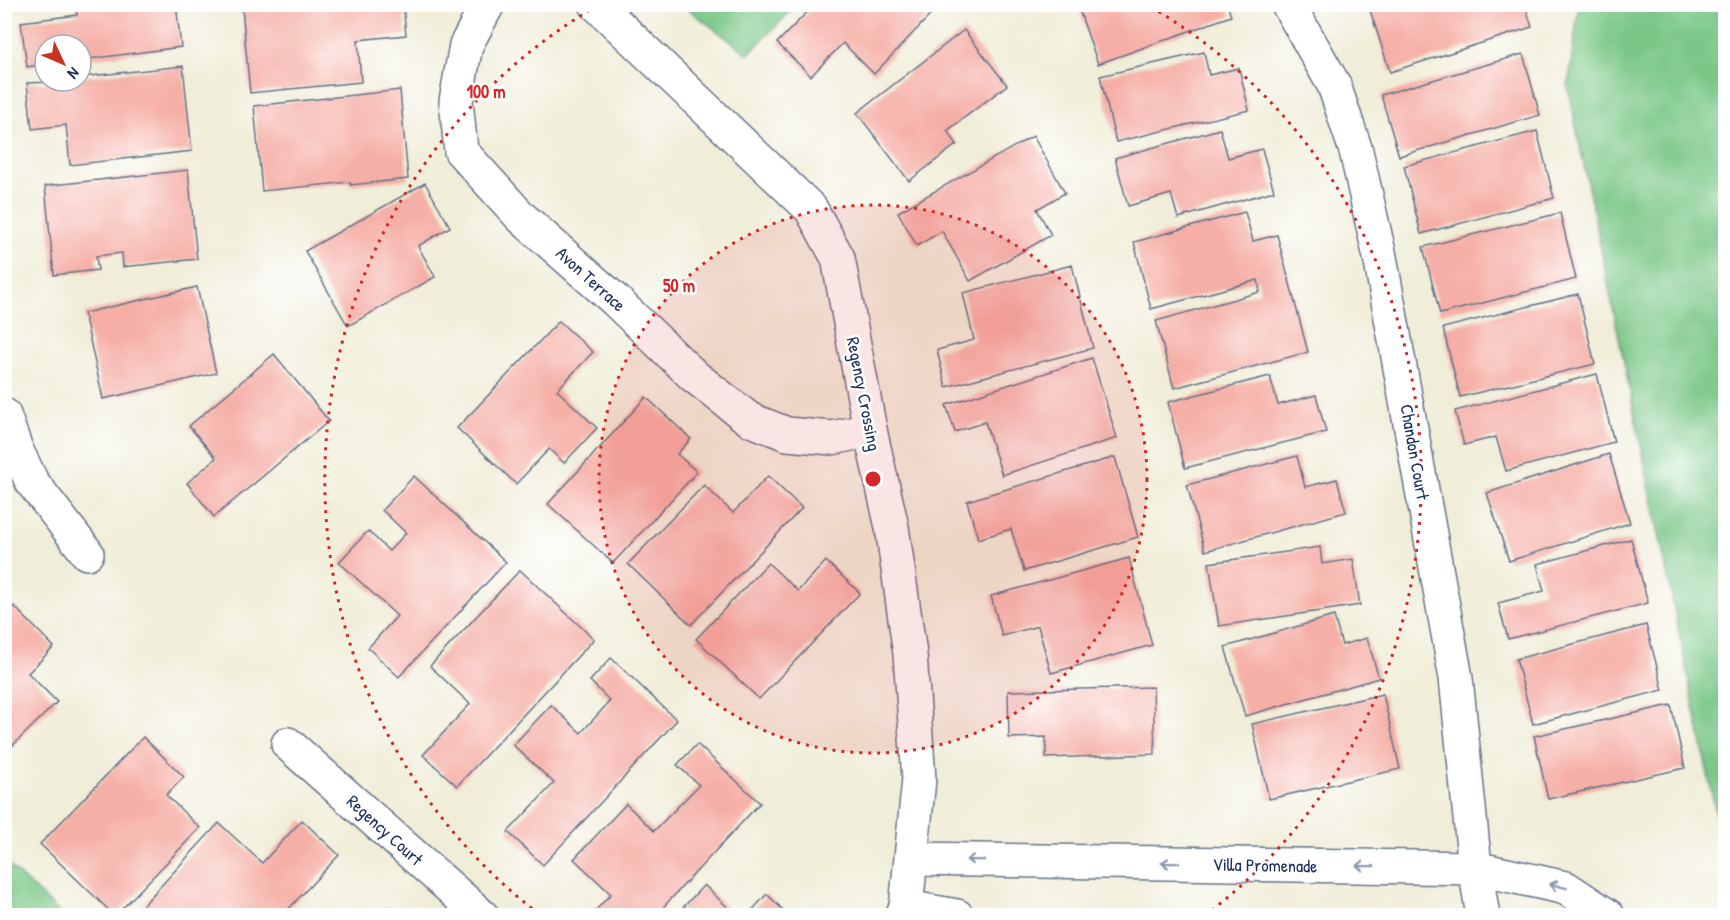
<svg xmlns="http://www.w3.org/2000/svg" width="1730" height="920" font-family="'Patrick Hand',sans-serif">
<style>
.green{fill:#7ac787;stroke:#4a7b72;stroke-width:1.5}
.building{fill:#f5afa6}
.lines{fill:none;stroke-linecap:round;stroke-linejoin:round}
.minor-casing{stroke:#667289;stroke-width:36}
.minor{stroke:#fff;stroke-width:33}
.oneway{stroke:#8d97ae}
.ring{fill:none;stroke:#d62828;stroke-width:3;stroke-dasharray:3 6}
.labels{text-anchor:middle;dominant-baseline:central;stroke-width:5;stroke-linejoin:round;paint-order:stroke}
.street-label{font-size:18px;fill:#1b2f5e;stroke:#fff}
.centre{fill:#d62828;stroke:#fff;stroke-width:3}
.ring-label{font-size:18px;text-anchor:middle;font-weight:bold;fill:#d62828;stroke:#fff;stroke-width:5;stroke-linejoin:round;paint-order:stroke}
</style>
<rect width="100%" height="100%" fill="#fff"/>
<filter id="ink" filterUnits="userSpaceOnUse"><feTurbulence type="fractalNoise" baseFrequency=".0167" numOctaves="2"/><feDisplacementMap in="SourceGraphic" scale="12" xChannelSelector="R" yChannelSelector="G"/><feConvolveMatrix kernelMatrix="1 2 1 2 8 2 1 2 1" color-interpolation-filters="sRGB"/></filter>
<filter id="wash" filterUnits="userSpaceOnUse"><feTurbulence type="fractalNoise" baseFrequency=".008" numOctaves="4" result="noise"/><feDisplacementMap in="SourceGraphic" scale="24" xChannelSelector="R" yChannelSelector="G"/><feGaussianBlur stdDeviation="1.35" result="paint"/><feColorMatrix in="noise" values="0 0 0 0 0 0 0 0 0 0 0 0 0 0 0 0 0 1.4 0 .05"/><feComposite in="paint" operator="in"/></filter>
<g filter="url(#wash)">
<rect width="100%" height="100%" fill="#f0edd8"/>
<g class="green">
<path d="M688 4H797V5L748 54 685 7Z"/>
<path d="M1579 5H1725V858L1568 87Z"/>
<path d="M5 862 62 915H5Z"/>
</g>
<g id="blocks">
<g class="building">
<path d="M75 4H176L181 47 81 60V45H45V64L27 67 21 22 77 15Z"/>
<path d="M281 4H403L406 35 358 40 361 82 250 93 242 8Z"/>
<path d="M815 4H941L874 74 843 43 811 76 777 43Z"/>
<path d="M1077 4H1227L1231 16 1098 64Z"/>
<path d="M1377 5H1525L1532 27 1390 72 1369 7Z"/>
<path d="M964 30 1007 85 947 131 957 144 909 181 857 113Z"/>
<path d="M1204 52 1209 75 1239 68 1249 110 1116 142 1100 76Z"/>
<path d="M1523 54 1540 115 1399 156 1381 95Z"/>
<path d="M183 66 192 151 70 165 66 125 32 129 27 83 81 81V77Z"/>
<path d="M400 90 408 179 350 185V182L262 191 254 106Z"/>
<path d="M1220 129 1228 158 1262 149 1274 191 1178 218 1171 194 1128 206 1115 158Z"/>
<path d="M1537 131 1554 198 1421 234 1404 166Z"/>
<path d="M1033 136 1065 193 1037 209 1051 235 970 281 942 231 917 246 898 212Z"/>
<path d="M188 170 197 259 123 267 122 253 96 256 98 270 54 275 45 186Z"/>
<path d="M425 183 450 227 418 246 435 277 348 326 305 251Z"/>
<path d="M1245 212 1253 241 1277 235 1308 352 1174 388 1156 321 1260 292 1258 280 1151 309 1134 242Z"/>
<path d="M1560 213 1576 279 1440 314 1423 247Z"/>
<path d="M1072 265 1093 348 946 387 937 350 974 340 963 293Z"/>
<path d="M197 287 216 373 103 399 84 313Z"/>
<path d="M1578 294 1595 364 1460 397 1443 328Z"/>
<path d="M559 321 593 352 557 390 597 428 564 463 549 449 516 484 457 428Z"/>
<path d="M274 354 329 421 214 517 187 483 216 458 189 426Z"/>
<path d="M1092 358 1117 438 1002 475 985 422 955 432 946 405Z"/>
<path d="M1597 374 1614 442 1506 471 1496 437 1464 445 1455 411Z"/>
<path d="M1270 376 1278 405 1316 395 1326 432 1185 468 1168 402Z"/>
<path d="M646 397 691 439 677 454 697 472 613 563 548 504Z"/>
<path d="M1609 454 1630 523 1509 561 1487 493Z"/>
<path d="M1297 456 1305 487 1337 479 1346 512 1205 551 1187 485Z"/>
<path d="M1115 457 1138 537 1024 571 1011 529 978 539 967 501Z"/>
<path d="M414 476 506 562 399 677 368 648 397 616 339 562 368 531 389 551 406 533 382 510Z"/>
<path d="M768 476 802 508 691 625 628 564 704 485 733 513Z"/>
<path d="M1631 539 1648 603 1508 639 1498 603 1544 591 1537 564Z"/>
<path d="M1320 547 1322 564 1353 559 1360 605 1219 626 1209 563Z"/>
<path d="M1129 558 1152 645 1051 673 1038 626 1002 636 991 596Z"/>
<path d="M826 561 860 593 759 699 696 639 768 563 798 591Z"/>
<path d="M520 570 594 639 457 786 423 755 470 704 430 666Z"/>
<path d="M14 606 54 647 28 673 57 702 4 754V615Z"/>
<path d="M1334 616 1342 645 1367 638 1379 678 1245 716 1225 647Z"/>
<path d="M1646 625 1663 690 1533 724 1516 659Z"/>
<path d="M611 658 677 720 543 865 508 832 554 783 513 745 551 705 581 733 610 701 590 681Z"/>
<path d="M1153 687 1155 754 1046 758V737L1009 738 1008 691Z"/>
<path d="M1383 694 1400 769 1269 799 1252 724Z"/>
<path d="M1671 705 1685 768 1548 799 1534 736Z"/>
<path d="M143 737 184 777 166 795 200 828 115 916 40 844Z"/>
<path d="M697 744 760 803 655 916H600L595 911 611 894 574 859 626 804 654 831 699 785 677 765Z"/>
<path d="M302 820 339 855 282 916H133L219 823 262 863Z"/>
<path d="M704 885 737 916H675Z"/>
<path d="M767 894 789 916H747Z"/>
<path d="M387 907 396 916H379Z"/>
</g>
</g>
</g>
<g filter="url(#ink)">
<use href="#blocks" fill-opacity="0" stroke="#667289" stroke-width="1.5"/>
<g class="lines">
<g class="minor-casing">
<g id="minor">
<path d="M488 4 466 45 456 101 461 151 521 217 616 301 694 376 749 419 787 434 832 438 870 430"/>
<path d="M596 4 811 209 838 258 870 430 892 527 910 654 919 779 906 907 902 916"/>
<path d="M1288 4 1334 85 1356 151 1380 257 1456 678 1475 868 1483 916"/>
<path d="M4 415 16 449 32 482 87 553"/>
<path d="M288 744 482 916"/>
<path d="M912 859 1475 868 1566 888 1608 916"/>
<path d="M906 907 957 916"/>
</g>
</g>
<use href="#minor" class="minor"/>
</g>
<defs><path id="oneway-shaft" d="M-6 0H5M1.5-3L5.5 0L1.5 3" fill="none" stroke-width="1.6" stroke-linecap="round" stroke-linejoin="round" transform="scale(1.5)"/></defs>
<g class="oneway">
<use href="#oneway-shaft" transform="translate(975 860) rotate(-179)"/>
<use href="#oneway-shaft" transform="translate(1170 863) rotate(-179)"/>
<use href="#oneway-shaft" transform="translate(1365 866) rotate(-179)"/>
<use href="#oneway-shaft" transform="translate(1558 886) rotate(-166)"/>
</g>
</g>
<circle cx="873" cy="479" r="274" fill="#d62828" fill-opacity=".12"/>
<g class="ring">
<circle cx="873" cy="479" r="274"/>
<path d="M539 914A548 548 0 0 1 595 7M1151 7A548 548 0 0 1 1207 914"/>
</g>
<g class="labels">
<g class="street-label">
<text transform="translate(591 279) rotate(42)">Avon Terrace</text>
<text transform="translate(864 394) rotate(79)">Regency Crossing</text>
<text transform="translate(1415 452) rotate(80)">Chandon Court</text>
<text transform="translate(385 830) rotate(42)">Regency Court</text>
<text transform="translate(1265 865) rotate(1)">Villa Promenade</text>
</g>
</g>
<circle cx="873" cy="479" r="9" class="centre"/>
<g class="ring-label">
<text x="486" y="98">100 m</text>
<text x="679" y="292">50 m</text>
</g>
<rect width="1730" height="920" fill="none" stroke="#fff" stroke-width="24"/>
<g transform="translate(63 63) rotate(134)"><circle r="28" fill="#ffffff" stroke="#a4acbf" stroke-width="1.5"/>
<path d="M0-4.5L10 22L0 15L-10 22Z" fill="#c8321e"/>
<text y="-9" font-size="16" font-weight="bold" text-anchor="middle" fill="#1b2f5e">N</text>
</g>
</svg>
